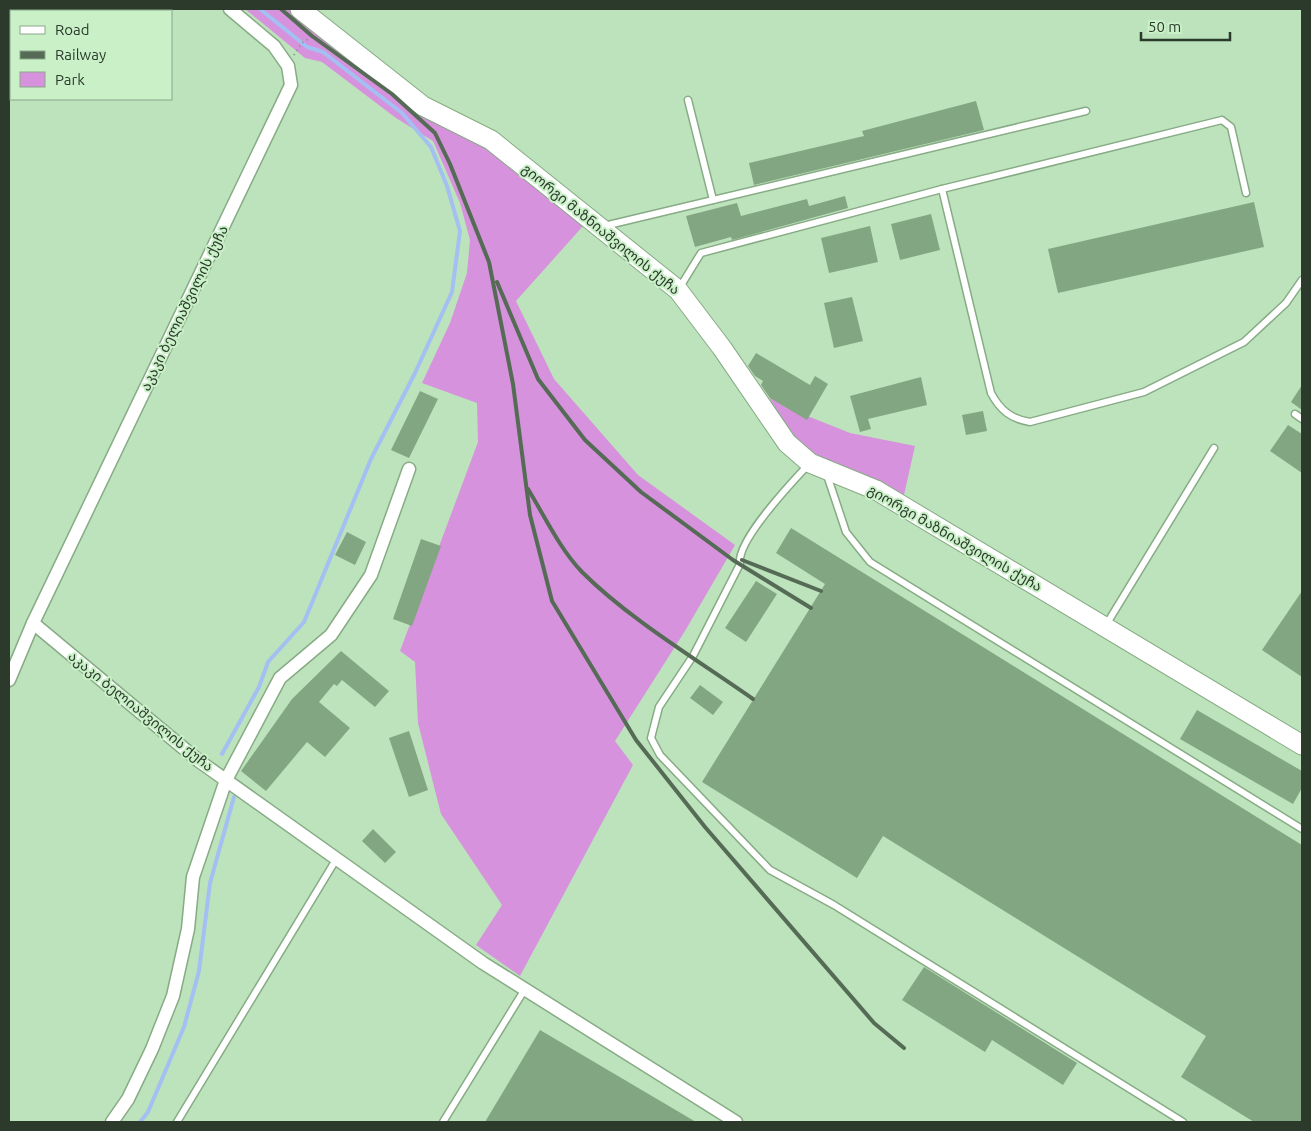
<svg xmlns="http://www.w3.org/2000/svg" width="1311" height="1131" font-family="Ubuntu,'Noto Sans Georgian',sans-serif">
<style>
.green{fill:#d692dc}
.lines{fill:none;stroke-linecap:round;stroke-linejoin:round}
.stream{stroke:#a4bff2;stroke-width:4}
.building{fill:#82a681}
.lane-casing{stroke:#87ab85;stroke-width:9}
.street-casing{stroke:#87ab85;stroke-width:15}
.secondary-casing{stroke:#87ab85;stroke-width:21}
.path{stroke:#7b967a;stroke-width:2;stroke-dasharray:1 4;stroke-linecap:butt}
.lane{stroke:#fff;stroke-width:6}
.street{stroke:#fff;stroke-width:12}
.secondary{stroke:#fff;stroke-width:19}
.rail{stroke:#556b55;stroke-width:4}
.labels{text-anchor:middle;dominant-baseline:central;stroke-width:4;stroke-linejoin:round;paint-order:stroke}
.street-label{font-size:14px;fill:#2b3a2b;stroke:#caf0c8}
</style>
<rect width="100%" height="100%" fill="#bde3bc"/>
<g class="green">
<path d="M245 9H295L487 146 583 226 516 301 554 379 638 475 735 545 685 631 615 741 633 765 520 976 476 945 502 905 441 814 418 723 415 662 400 651 478 442 477 403 422 383 450 323 467 273 470 240 460 203 433 141 396 118 322 62 305 58Z"/>
<path d="M762 382 785 407 850 433 915 446 904 495 806 450 788 435Z"/>
</g>
<g class="lines">
<g class="stream">
<path d="M222 754 259 687 268 662 304 622 371 459 415 373 452 292 460 231 447 186 431 147 402 113 323 52 307 47 260 9"/>
<path d="M140 1122 148 1112 184 1027 199 971 210 883 234 797"/>
</g>
</g>
<g class="building">
<path d="M976 101 984 130 754 185 749 163 864 136 862 131Z"/>
<path d="M845 196 848 208 732 240 731 237 695 247 686 216 737 203 741 216 807 199 809 206Z"/>
<path d="M1254 202 1264 247 1058 293 1048 249Z"/>
<path d="M931 214 940 250 900 260 891 224Z"/>
<path d="M870 226 878 262 829 273 821 238Z"/>
<path d="M852 297 863 341 834 348 824 303Z"/>
<path d="M756 353 810 385 815 376 828 384 807 420 770 398 761 385 763 381 755 376 748 366Z"/>
<path d="M921 377 927 405 868 419 871 429 860 432 850 396Z"/>
<path d="M1302 385V410L1291 402Z"/>
<path d="M420 391 438 399 409 458 391 450Z"/>
<path d="M983 411 987 431 966 435 962 415Z"/>
<path d="M1288 425 1302 434V473L1270 451Z"/>
<path d="M791 528 1302 845V1122H1254L1181 1077 1206 1036 883 836 857 878 702 782 825 584 776 553Z"/>
<path d="M347 532 366 542 355 565 335 555Z"/>
<path d="M421 539 441 546 412 626 393 619Z"/>
<path d="M756 581 777 594 746 642 725 628Z"/>
<path d="M1302 591V677L1262 650Z"/>
<path d="M341 651 389 691 375 707 342 680 337 686 334 684 319 702 350 728 325 757 307 742 266 791 241 771 292 699Z"/>
<path d="M700 685 723 702 713 715 690 698Z"/>
<path d="M1197 710 1302 771V788L1293 804 1180 739Z"/>
<path d="M409 731 428 790 409 797 389 738Z"/>
<path d="M373 829 396 852 385 863 362 841Z"/>
<path d="M924 967 1077 1063 1063 1085 992 1040 985 1052 902 1000Z"/>
<path d="M540 1030 696 1122H485Z"/>
</g>
<g class="lines">
<g class="lane-casing">
<g id="lane">
<path d="M688 100 713 200"/>
<path d="M942 189 991 393C1000 410 1011 419 1030 422L1144 392 1244 342 1286 303 1302 280"/>
<path d="M604 226 1086 111"/>
<path d="M680 287 701 253 942 189 1222 120 1231 127 1246 193"/>
<path d="M1295 414 1302 419"/>
<path d="M809 464C793 481 736 541 740 564L693 656 659 707 651 738 660 755 770 870 834 905 1183 1122"/>
<path d="M827 475 846 532 870 562 1302 829"/>
<path d="M1106 625 1214 448"/>
<path d="M177 1122 337 858"/>
<path d="M443 1122 525 989"/>
</g>
</g>
<g class="street-casing">
<g id="street">
<path d="M33 623 199 761 483 963 736 1122"/>
<path d="M9 680 33 623 291 85 288 66 274 46 230 9"/>
<path d="M112 1122 128 1099 152 1049 173 996 188 929 193 877 226 780 280 678 331 635 371 575 409 469"/>
</g>
</g>
<g class="secondary-casing">
<path id="secondary" d="M300 9 423 106 491 140 678 290 722 348 787 443 810 463 876 490 1302 745"/>
</g>
<path class="path" d="M294 55 302 43 311 37"/>
<use href="#lane" class="lane"/>
<use href="#street" class="street"/>
<use href="#secondary" class="secondary"/>
<g class="rail">
<path d="M281 9 312 36 392 94 435 133 450 164 489 262 513 384 530 515 552 601 636 740 705 827 874 1023 904 1048"/>
<path d="M497 282 538 379 585 440 641 492 733 560 811 608"/>
<path d="M528 489C545 517 560 549 582 572 629 619 699 661 753 699"/>
<path d="M742 560 821 591"/>
</g>
</g>
<g class="labels">
<g class="street-label">
<text transform="translate(601 229) rotate(39)">გიორგი მაზნიაშვილის ქუჩა</text>
<text transform="translate(184 308) rotate(-64)">აკაკი ბელიაშვილის ქუჩა</text>
<text transform="translate(955 538) rotate(30)">გიორგი მაზნიაშვილის ქუჩა</text>
<text transform="translate(141 711) rotate(39)">აკაკი ბელიაშვილის ქუჩა</text>
</g>
</g>
<rect width="1311" height="1131" fill="none" stroke="#2b3a2b" stroke-width="20"/>
<rect x="10" y="10" width="162" height="90" fill="#caf0c8" stroke="#8aa789"/>
<rect x="20" y="26" width="25" height="8" fill="#ffffff" stroke="#8aa789"/>
<text x="55" y="35" font-size="15" fill="#2b3a2b">Road</text>
<rect x="20" y="51" width="25" height="8" fill="#556b55" stroke="#8aa789"/>
<text x="55" y="60" font-size="15" fill="#2b3a2b">Railway</text>
<rect x="20" y="72" width="25" height="15" fill="#d692dc" stroke="#8aa789"/>
<text x="55" y="85" font-size="15" fill="#2b3a2b">Park</text>
<path d="M1141 32v8h89v-8" fill="none" stroke="#2b3a2b" stroke-width="2.5"/>
<text x="1148" y="32" font-size="15" fill="#2b3a2b" stroke="#caf0c8" stroke-width="4" paint-order="stroke">50 m</text>
</svg>
